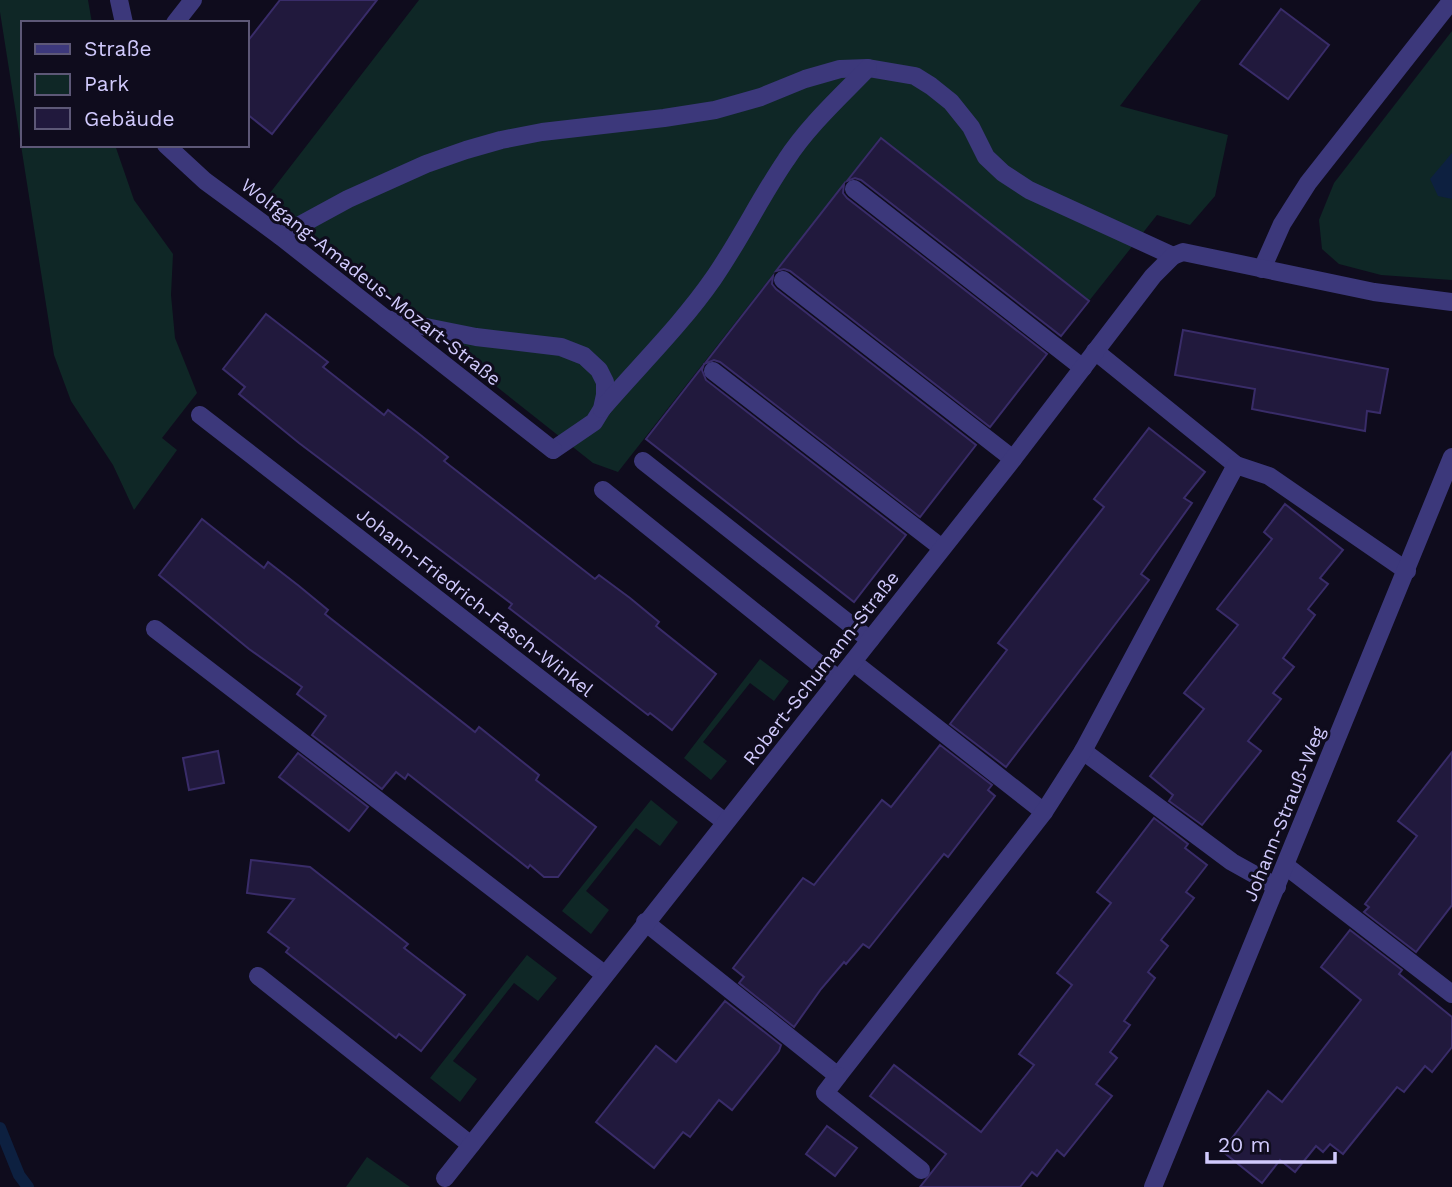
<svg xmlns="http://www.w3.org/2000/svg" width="1452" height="1187" font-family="'Work Sans',sans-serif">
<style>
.green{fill:#0f2726}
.water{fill:#0d2040}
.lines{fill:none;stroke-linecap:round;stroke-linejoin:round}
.stream{stroke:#0d2040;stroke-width:12}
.building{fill:#21193d;stroke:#392c69;stroke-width:2}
.service{stroke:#3c387b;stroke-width:18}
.minor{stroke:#3c387b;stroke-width:18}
.labels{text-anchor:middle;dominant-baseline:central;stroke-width:6;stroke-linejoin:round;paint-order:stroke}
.street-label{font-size:19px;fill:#d1cafd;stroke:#0f0c1d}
</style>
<rect width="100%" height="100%" fill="#0f0c1d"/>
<g class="green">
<path d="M0 0H88L92 23H23V145H115L134 200 173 254 171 295 175 338 197 393 162 438 177 450 134 510 113 465 71 401 54 355 0 12Z"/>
<path d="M419 0H1201L1120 106 1228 135 1215 196 1190 225 1157 215 1089 301 880 138 618 472 593 463 263 202Z"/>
<path d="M1452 31V280L1381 275 1339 264 1322 249 1319 220 1334 183Z"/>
<path d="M760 659 789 681 774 701 750 683 703 742 727 761 711 780 684 758Z"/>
<path d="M651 800 678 822 660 846 636 828 586 891 609 910 591 934 562 911Z"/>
<path d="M527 955 557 978 538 1001 514 983 453 1061 477 1079 460 1102 430 1078Z"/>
<path d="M367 1157 410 1187H346Z"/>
</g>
<path class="water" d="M1452 153V199L1438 196 1430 179Z"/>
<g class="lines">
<path class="stream" d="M0 1128 19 1175 28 1187"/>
</g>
<g class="building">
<path d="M280 0H377L272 134 247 114V42Z"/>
<path d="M1281 9 1329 45 1288 99 1240 64Z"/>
<path d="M881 138 1089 301 1061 336 861 180 855 178 847 181Z"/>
<path d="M844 184 843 193 847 198 1047 354 990 427 790 271 784 269 776 271Z"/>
<path d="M773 276 772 284 776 289 976 445 920 517 720 362 714 360 704 364 702 370 706 380 906 535 854 602 646 439Z"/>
<path d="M266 314 328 362 323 367 384 415 388 410 418 433 448 457 444 461 595 579 599 575 630 598 659 622 656 626 716 674 672 730 650 713 648 715 509 608 512 604 299 443 239 394 245 387 223 369Z"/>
<path d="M1183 330 1388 369 1380 413 1367 411 1365 431 1252 409 1255 389 1175 375Z"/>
<path d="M1149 428 1205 472 1184 498 1192 503 1141 574 1149 580 1006 767 950 724 1007 650 998 643 1104 507 1094 499Z"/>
<path d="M1285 504 1343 550 1320 578 1328 584 1308 609 1315 615 1283 658 1294 667 1273 693 1281 699 1248 741 1261 751 1202 825 1169 801 1173 795 1150 776 1204 709 1184 693 1238 625 1217 609 1272 539 1264 532Z"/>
<path d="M202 519 264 568 268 562 299 586 328 610 325 614 475 732 479 727 539 775 536 780 596 827 558 877H544L530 865 528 868 408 774 405 779 396 772 382 789 312 735 326 716 297 694 302 687 249 649 159 575Z"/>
<path d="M940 745 992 785 988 790 995 796 948 857 944 854 869 948 863 944 846 964 844 962 821 989 794 1027 739 983 744 977 733 968 803 878 814 885 882 800 891 807Z"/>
<path d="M218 751 224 783 189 790 183 758Z"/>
<path d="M1452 752V905L1416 952 1364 912 1369 907 1365 904 1417 836 1398 821Z"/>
<path d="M298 753 368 807 349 831 279 777Z"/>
<path d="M1154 818 1188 844 1185 848 1207 865 1186 892 1194 898 1161 940 1168 946 1148 972 1155 978 1124 1021 1130 1025 1110 1052 1117 1058 1096 1084 1112 1096 1064 1156 1057 1150 1037 1176 1032 1172 1020 1187H920L946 1154 870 1096 894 1065 981 1132 1034 1065 1019 1054 1072 985 1057 973 1111 903 1097 892Z"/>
<path d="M251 860 310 867 408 944 404 948 465 995 421 1051 399 1034 396 1038 286 952 289 948 268 932 294 899 247 893Z"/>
<path d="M1350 930 1402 970 1399 974 1452 1017V1047L1432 1072 1425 1066 1404 1092 1397 1087 1343 1154 1330 1144 1323 1152 1316 1146 1295 1172 1280 1160 1262 1183 1222 1151 1268 1091 1282 1102 1361 1000 1321 967Z"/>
<path d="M725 1001 781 1045 779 1051 732 1110 719 1100 690 1137 683 1132 654 1168 596 1122 656 1046 676 1062Z"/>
<path d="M827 1126 857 1148 835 1176 806 1154Z"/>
</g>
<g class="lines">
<g class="service">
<path d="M854 189 1083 368"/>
<path d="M280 236 348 199 426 164 466 150 501 140 542 132 664 118 715 110 761 97 805 79 840 69 868 68 915 76 931 86 951 102 971 127 986 157 1003 173 1029 190 1173 256"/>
<path d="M783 280 1013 459"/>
<path d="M386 319 476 337 561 347 584 356 599 370 605 382V395L602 409 594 422 553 450"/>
<path d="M1095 351 1236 465"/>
<path d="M713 371 942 548"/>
<path d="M602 409C639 366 681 325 713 279 740 240 760 198 786 160 808 126 840 97 868 68"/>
<path d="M643 461 870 640"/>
<path d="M853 662 1044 812"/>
<path d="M1083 751 1232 862 1277 887"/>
<path d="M1286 866 1452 994"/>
<path d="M645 922 838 1076 1044 812 1083 751 1236 465 1269 476 1407 571"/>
<path d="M258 976 471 1145"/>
<path d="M838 1076 825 1093 921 1170"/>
</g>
<g class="minor">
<path d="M119 0 124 23"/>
<path d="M175 23 193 0"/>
<path d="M166 145 205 181 280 236 553 450"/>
<path d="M1262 269 1282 224 1308 183 1452 0"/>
<path d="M200 415 725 822"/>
<path d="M603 490 838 679"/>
<path d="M155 629 604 974"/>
<path d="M445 1178 1013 459 1153 276 1173 256 1183 252 1374 292 1452 302"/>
<path d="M1153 1187 1452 457"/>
</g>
</g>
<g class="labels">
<g class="street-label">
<text transform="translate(371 282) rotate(38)">Wolfgang-Amadeus-Mozart-Straße</text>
<text transform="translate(475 602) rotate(38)">Johann-Friedrich-Fasch-Winkel</text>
<text transform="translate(821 668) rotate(-52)">Robert-Schumann-Straße</text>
<text transform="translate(1284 814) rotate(-68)">Johann-Strauß-Weg</text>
</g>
</g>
<rect x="21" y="21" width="228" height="126" fill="#0f0c1d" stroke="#5d5877" stroke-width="2"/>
<rect x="35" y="44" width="35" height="10" fill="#3c387b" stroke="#5d5877" stroke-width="2"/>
<text x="84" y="56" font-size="21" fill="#d1cafd">Straße</text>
<rect x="35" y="74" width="35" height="21" fill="#0f2726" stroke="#5d5877" stroke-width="2"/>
<text x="84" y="91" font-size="21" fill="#d1cafd">Park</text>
<rect x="35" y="108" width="35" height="21" fill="#21193d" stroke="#5d5877" stroke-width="2"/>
<text x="84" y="126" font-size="21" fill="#d1cafd">Gebäude</text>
<path d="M1207 1152v10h128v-10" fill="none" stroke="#d1cafd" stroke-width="3.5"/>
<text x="1218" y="1152" font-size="21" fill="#d1cafd" stroke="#0f0c1d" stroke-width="5" paint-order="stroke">20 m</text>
</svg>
